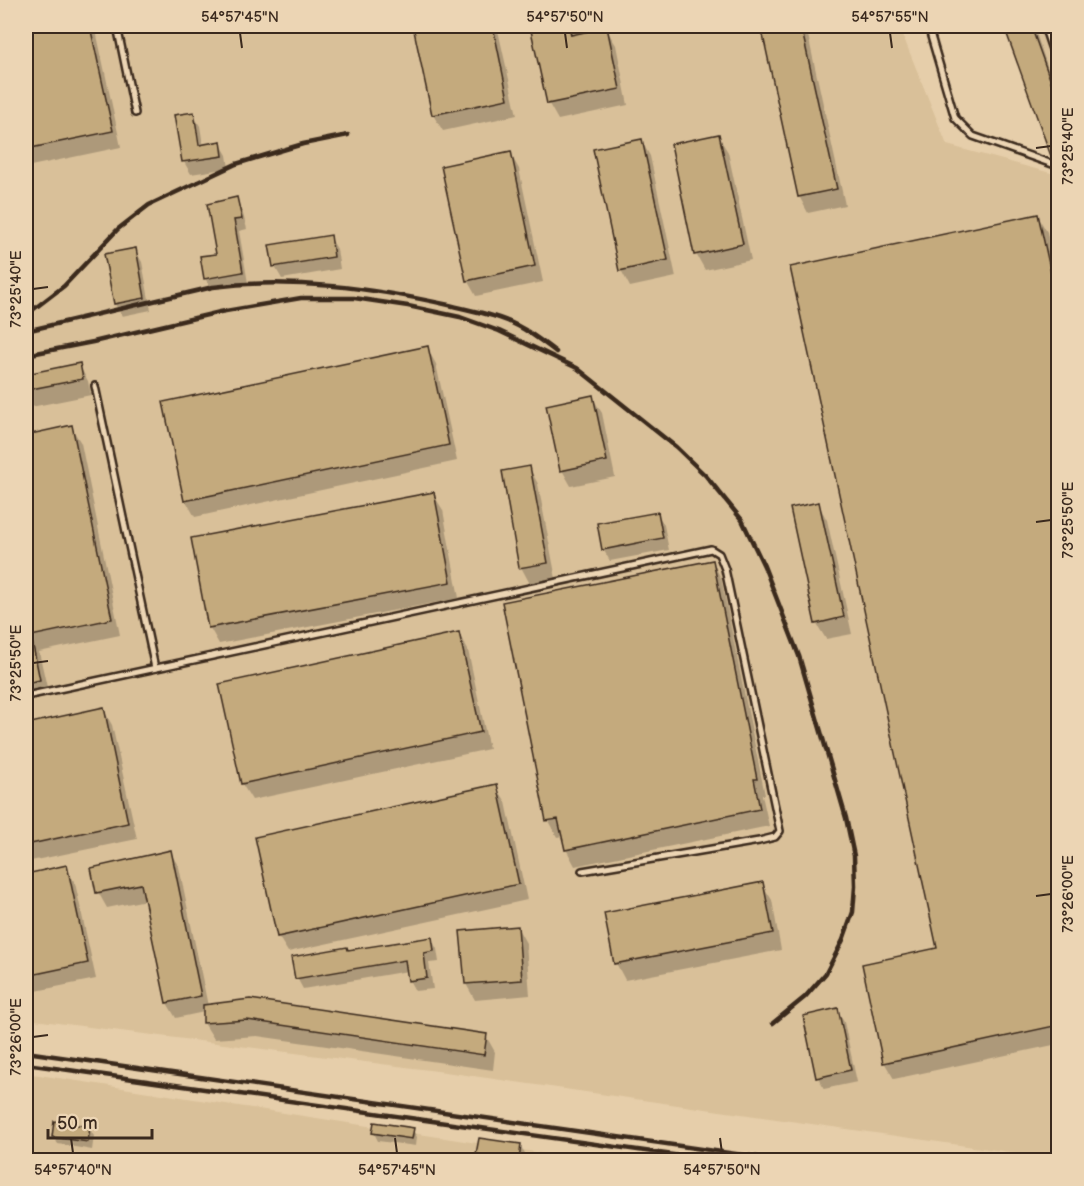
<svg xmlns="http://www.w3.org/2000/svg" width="1084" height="1186" font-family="'Balsamiq Sans',sans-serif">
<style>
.built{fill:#d9c099}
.shadow{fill:#0003}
.building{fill:#c4aa7d;stroke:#3b2a1e;stroke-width:1.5}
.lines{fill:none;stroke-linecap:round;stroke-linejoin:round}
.lane-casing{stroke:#3b2a1e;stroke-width:10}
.lane{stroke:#ecd5b4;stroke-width:5}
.rail{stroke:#3b2a1e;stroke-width:4.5}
.ticks{fill:none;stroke:#3b2a1e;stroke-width:2}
.neatline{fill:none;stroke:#3b2a1e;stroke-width:2}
.ticks-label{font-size:15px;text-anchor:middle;fill:#3b2a1e}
</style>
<rect width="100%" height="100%" fill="#e6ceaa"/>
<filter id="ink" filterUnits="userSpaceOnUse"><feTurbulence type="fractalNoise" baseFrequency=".0167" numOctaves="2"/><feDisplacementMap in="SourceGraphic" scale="12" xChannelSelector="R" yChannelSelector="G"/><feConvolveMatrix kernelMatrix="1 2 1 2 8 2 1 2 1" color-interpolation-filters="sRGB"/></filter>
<g filter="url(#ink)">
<g class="built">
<path d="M26 26H899L947 145 1058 175V1159L445 1072 26 1019Z"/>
<path d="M1004 26H1058V160L1052 159Z"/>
<path d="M26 1073 586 1160H26Z"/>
</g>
<g class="shadow">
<path d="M26 26H95L121 147 26 167Z"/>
<path d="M414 26H497L517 115 443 131 433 115Z"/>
<path d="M532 26H569L575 35 606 29 616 45 628 105 558 120 549 104Z"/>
<path d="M762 26H806L845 205 808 213 799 196Z"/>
<path d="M1006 26H1032L1035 30 1058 98V166L1054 158Z"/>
<path d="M193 114 200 126 203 145 220 143 227 155 229 168 191 174 184 162 176 117Z"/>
<path d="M718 136 728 152 751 260 705 270 696 254Z"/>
<path d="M641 140 650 156 676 277 630 287 621 270Z"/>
<path d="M510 153 519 169 543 282 476 296 467 280Z"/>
<path d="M236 199 242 210 247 229 239 231 248 283 211 289 205 278 218 255Z"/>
<path d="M1037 215 1047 232 1058 286V1044L894 1079 884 1062 938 949Z"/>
<path d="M330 237 337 249 340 269 282 279 275 267 271 247Z"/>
<path d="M135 250 142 262 151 310 122 316 115 304Z"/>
<path d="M427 348 436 364 457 461 195 517 186 501Z"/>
<path d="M79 365 88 381 91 395 26 408V376Z"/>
<path d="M592 397 602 413 615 477 571 486 562 470Z"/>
<path d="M71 427 81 443 120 635 39 652 49 696 26 701V437Z"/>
<path d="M529 467 538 484 556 579 530 584 521 567Z"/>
<path d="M433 494 443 510 459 598 219 644 210 628Z"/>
<path d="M818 504 827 520 852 634 826 639 816 623Z"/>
<path d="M657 513 664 525 669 550 610 561 603 549Z"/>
<path d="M712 561 721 578 765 795H762L769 826 575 866 566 849 563 836 557 837 548 821Z"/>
<path d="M459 634 468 650 489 749 252 800 242 784Z"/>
<path d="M103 709 112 725 137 839 26 862V725Z"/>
<path d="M496 786 506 802 527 900 288 952 278 936Z"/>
<path d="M170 852 179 867 208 1006 486 1036 495 1052 493 1070 257 1036 214 1039 204 1023V1012L176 1018 167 1003 146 900 107 908 98 892Z"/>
<path d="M66 867 75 883 96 979 26 993V876Z"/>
<path d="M762 884 772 900 781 950 625 980 616 963Z"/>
<path d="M517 927 526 943 530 995 475 1000 466 984Z"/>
<path d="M431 938 437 949 439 962 429 963 433 989 415 991 409 980 408 971 303 989 297 978 348 951Z"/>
<path d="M837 1010 844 1022 857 1082 824 1089 818 1077Z"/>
<path d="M89 1128 94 1136 92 1150 58 1144 53 1136Z"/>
<path d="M413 1130 417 1137 416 1146 378 1141 374 1133Z"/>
<path d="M520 1145 525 1153 524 1160H481L478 1154Z"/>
</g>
<g class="building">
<path d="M26 26H90L113 131 26 149Z"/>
<path d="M413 26H493L508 99 432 115Z"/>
<path d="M530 26H569L571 35 607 27 620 89 547 104Z"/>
<path d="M761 26H801L837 189 798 197Z"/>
<path d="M1004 26H1031L1059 104V161L1052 159Z"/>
<path d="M194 112 199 145 221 141 223 156 182 162 174 115Z"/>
<path d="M719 134 743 244 694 255 671 144Z"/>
<path d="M642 139 668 260 619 271 593 149Z"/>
<path d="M511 151 535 266 466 281 441 166Z"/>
<path d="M237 197 242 219 234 220 243 272 204 279 200 256 216 254 207 204Z"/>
<path d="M1038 214 1059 310V1025L883 1063 862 964 937 948 790 267Z"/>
<path d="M331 235 334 257 273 267 269 245Z"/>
<path d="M136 248 145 298 114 304 104 254Z"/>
<path d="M428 346 449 445 184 501 163 402Z"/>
<path d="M80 363 83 379 26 390V374Z"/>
<path d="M593 395 607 461 560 471 546 405Z"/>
<path d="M72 425 112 619 31 636 40 680 26 683V435Z"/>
<path d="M530 466 548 563 519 568 502 471Z"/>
<path d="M434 492 451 582 208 628 191 538Z"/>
<path d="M819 502 844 617 815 624 790 508Z"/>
<path d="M658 512 663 538 602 550 597 523Z"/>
<path d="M713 560 757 779H754L760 809 565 850 558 819 546 821 502 602Z"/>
<path d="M459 632 481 732 241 784 219 684Z"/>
<path d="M104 707 128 823 26 845V724Z"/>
<path d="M497 784 519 884 277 937 255 837Z"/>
<path d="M171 850 201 996 166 1003 141 884 96 893 91 868Z"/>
<path d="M67 865 88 963 26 976V874Z"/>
<path d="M763 882 773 933 614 964 604 913Z"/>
<path d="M518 926 522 980 465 984 460 931Z"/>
<path d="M432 937 434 951 424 953 427 978 408 981 405 960 295 979 291 957 347 947 348 950Z"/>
<path d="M250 999 487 1034 484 1055 247 1020 203 1023V1005Z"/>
<path d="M838 1008 851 1070 816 1078 803 1016Z"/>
<path d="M54 1121 90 1127 88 1142 52 1137Z"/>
<path d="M374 1122 414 1128 412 1139 372 1133Z"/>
<path d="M479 1138 521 1144 519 1161 476 1154Z"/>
</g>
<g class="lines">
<g class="lane-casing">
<g id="lane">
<path d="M117 26 135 113"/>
<path d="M928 26 955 118 973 136 1058 166"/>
<path d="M1044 26 1058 67"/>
<path d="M95 386 155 668"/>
<path d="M26 696 711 549 719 554 725 569 780 831 775 837 759 841 582 871"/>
</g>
</g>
<use href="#lane" class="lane"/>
<g class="rail">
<path d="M26 315 64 286 118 229 149 205 236 164 303 144 348 135"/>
<path d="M26 331 213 287C291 277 372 288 449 305 472 311 497 315 518 326 532 333 544 343 556 352"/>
<path d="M26 355 93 342 220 312 301 298H354L408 306 460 317 499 331 577 368 676 447 706 476 742 520 764 566 799 656 846 818 854 856 855 886 853 912 843 940 826 973 805 997 773 1023"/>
<path d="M26 1052 778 1160"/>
<path d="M26 1064 709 1160"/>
<path d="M26 1155 56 1160"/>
</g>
</g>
</g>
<path class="ticks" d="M240 33 242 48M565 33 567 48M890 33 892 48M1036 148 1051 146M33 289 48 287M1036 522 1051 520M33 663 48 661M1036 896 1051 894M33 1037 48 1035M71 1138 73 1153M395 1138 397 1153M720 1138 722 1153"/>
<rect width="1084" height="1186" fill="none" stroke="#ecd5b4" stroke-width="66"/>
<path d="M48 1129v9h104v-9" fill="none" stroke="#3b2a1e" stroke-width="3"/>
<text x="57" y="1129" font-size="18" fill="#3b2a1e" stroke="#ecd5b4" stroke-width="4.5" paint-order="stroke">50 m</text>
<rect x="33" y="33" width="1018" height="1120" class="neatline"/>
<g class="ticks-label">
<text x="240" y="22">54°57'45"N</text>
<text x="565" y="22">54°57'50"N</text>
<text x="890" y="22">54°57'55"N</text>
<text transform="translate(1068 146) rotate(-90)" y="5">73°25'40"E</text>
<text transform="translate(16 289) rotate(-90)" y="5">73°25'40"E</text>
<text transform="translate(1068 520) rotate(-90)" y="5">73°25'50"E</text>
<text transform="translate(16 663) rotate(-90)" y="5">73°25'50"E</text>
<text transform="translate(1068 894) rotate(-90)" y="5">73°26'00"E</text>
<text transform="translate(16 1037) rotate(-90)" y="5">73°26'00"E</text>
<text x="73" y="1175">54°57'40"N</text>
<text x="397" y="1175">54°57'45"N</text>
<text x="722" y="1175">54°57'50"N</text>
</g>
</svg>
